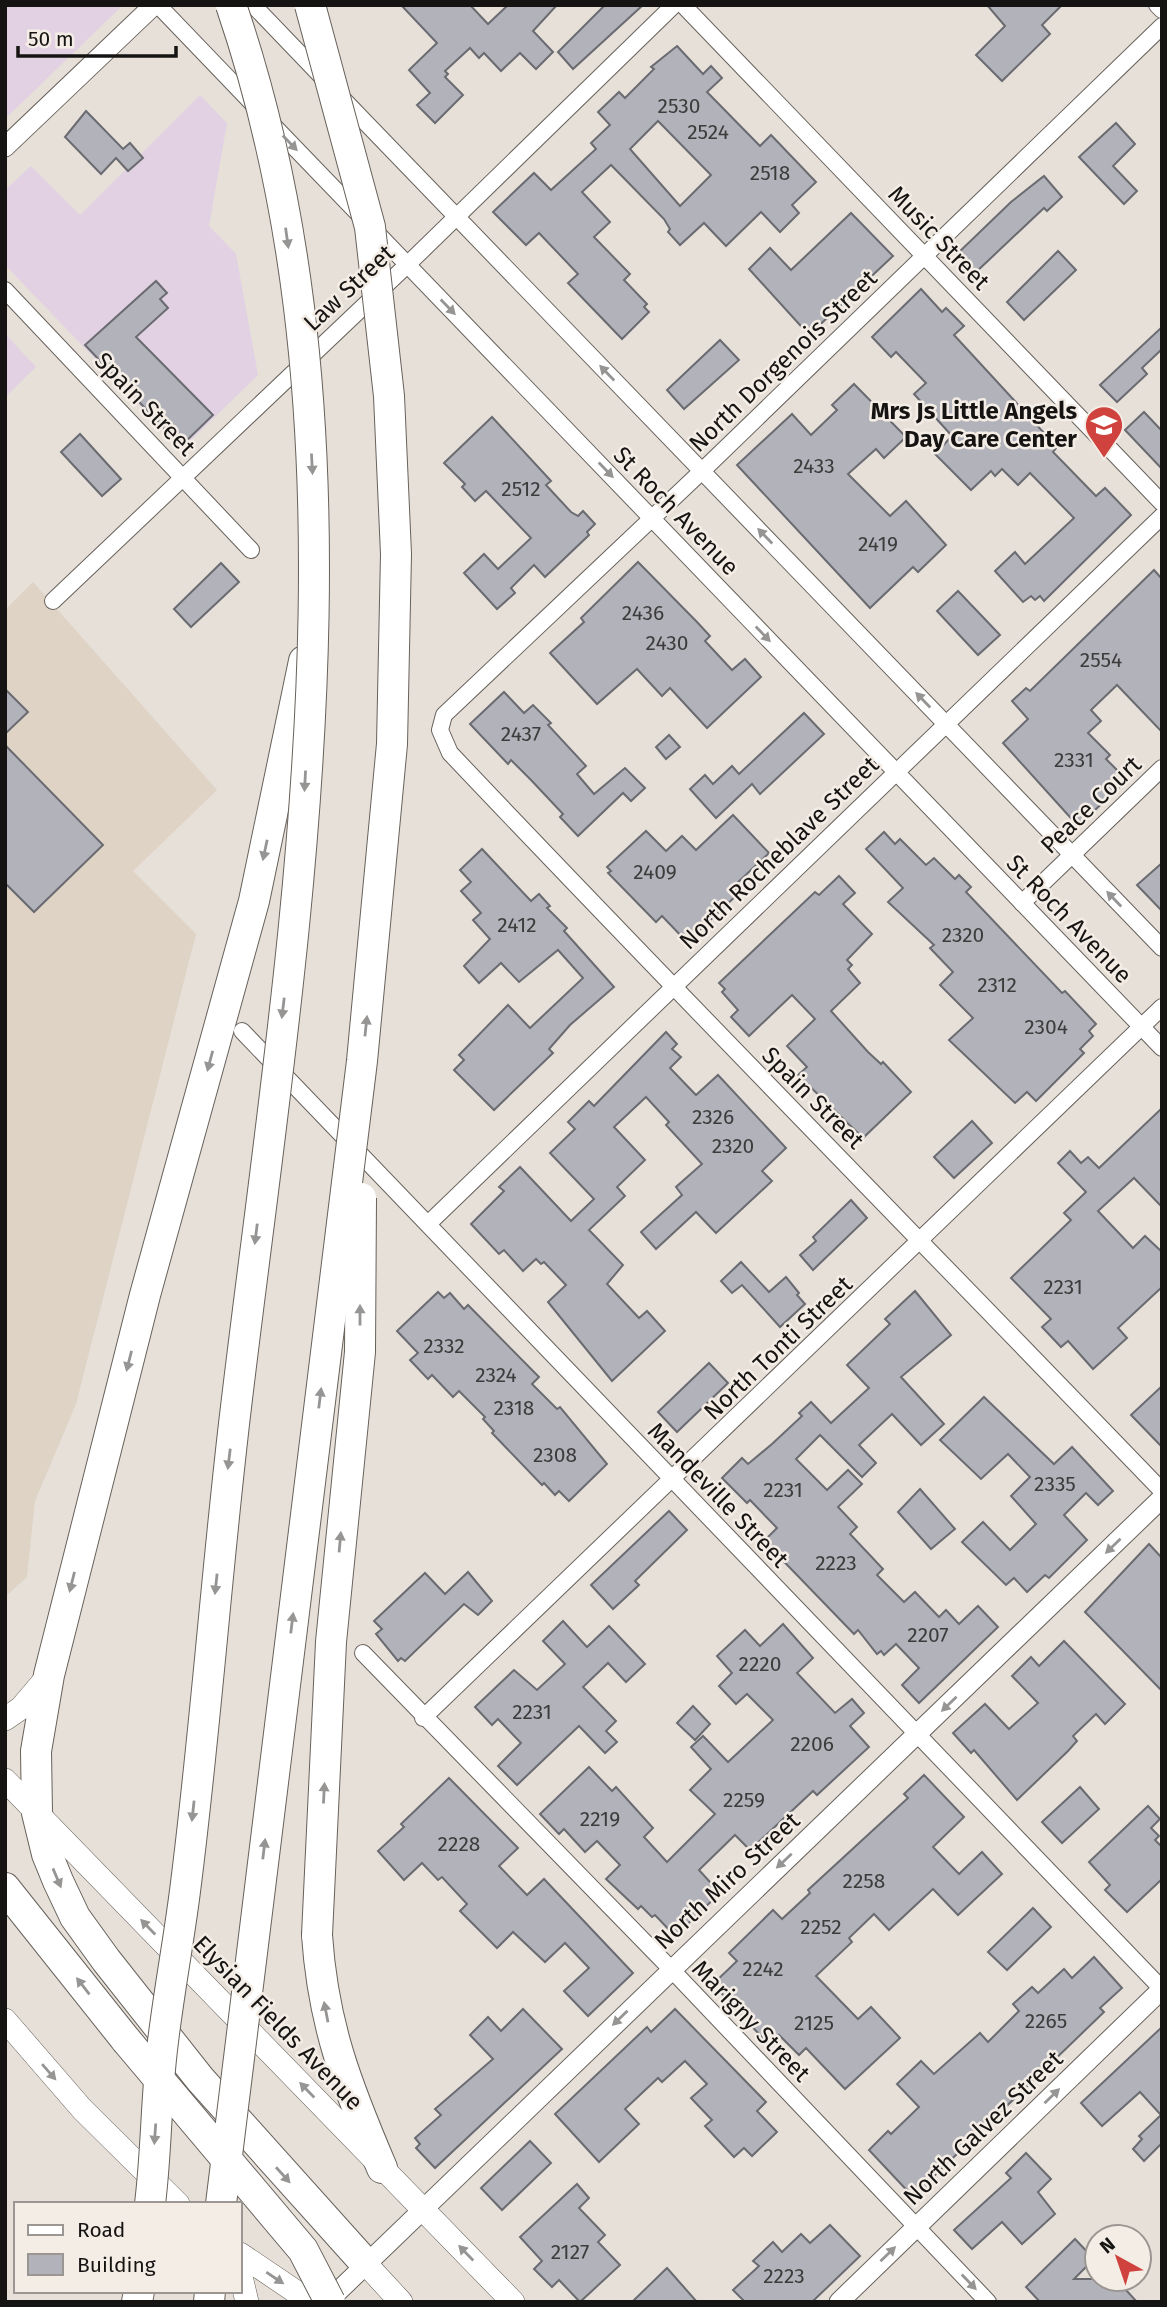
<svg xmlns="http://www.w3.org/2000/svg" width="1167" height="2307" font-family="'Fira Sans',sans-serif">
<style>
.built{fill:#dfd3c6}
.industrial{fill:#e2d1e3}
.building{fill:#b2b2ba;stroke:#6a6a71;stroke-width:2;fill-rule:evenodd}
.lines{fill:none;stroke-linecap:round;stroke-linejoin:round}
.minor-casing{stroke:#67615b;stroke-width:18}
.tertiary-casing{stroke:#67615b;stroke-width:21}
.secondary-casing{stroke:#67615b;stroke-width:24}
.motorway-casing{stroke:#67615b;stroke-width:32}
.minor{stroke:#fff;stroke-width:16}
.tertiary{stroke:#fff;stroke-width:19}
.secondary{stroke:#fff;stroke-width:23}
.motorway{stroke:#fff;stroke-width:30}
.motorway-bridge-casing{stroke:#67615b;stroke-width:32;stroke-linecap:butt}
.motorway-bridge{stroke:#fff;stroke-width:30}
.oneway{fill:#969594}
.labels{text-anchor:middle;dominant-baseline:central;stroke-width:5;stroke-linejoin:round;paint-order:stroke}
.number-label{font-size:21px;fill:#3d3c3c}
.street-label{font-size:24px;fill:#161412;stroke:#f4ede6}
.poi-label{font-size:24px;font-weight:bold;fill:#161412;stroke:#f4ede6;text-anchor:end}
</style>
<rect width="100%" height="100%" fill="#e6e0d9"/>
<path class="built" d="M33 582 217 790 133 871 196 934 76 1404 35 1501 27 1577 5 1597V610Z"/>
<g class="industrial">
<path d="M5 5H123L5 119Z"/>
<path d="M200 95 227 123 209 226 236 254 258 375 182 449 5 265V190L31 166 80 215Z"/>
<path d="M5 334 36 367 5 397Z"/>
</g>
<g class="building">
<path d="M401 5H470L488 24 508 5H557L533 31 553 52 536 69 520 53 501 71 484 53 479 58 470 48 445 71 448 74 445 77 463 95 435 123 417 105 430 93 409 70 437 43Z"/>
<path d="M605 5H643L573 69 558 52Z"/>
<path d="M987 5H1062L1042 25 1050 34 1002 81 976 55 1005 26Z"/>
<path d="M677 46 703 74 711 66 722 78 707 92 760 146 771 135 816 182 792 205 799 213 780 232 761 212 726 246 704 223 680 245 668 232 670 229 664 219 611 165 582 192 610 222 594 237 630 274 624 280 647 304 644 307 649 312 622 339 568 283 578 274 539 233 526 245 493 212 534 173 551 190 596 149 591 143 610 125 598 112 619 92 625 98 654 69 651 67ZM658 121 711 175 680 206 630 149Z"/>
<path d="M86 111 123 149 130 143 143 158 128 171 116 158 101 174 65 137Z"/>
<path d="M1116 123 1135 144 1113 166 1137 191 1124 204 1079 157Z"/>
<path d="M1044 176 1062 197 1047 211 1044 208 975 273 957 254 1011 202Z"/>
<path d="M851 213 893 256 809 335 749 269 770 248 791 270Z"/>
<path d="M1058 251 1076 270 1024 320 1007 302Z"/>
<path d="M156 281 167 293 160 299 168 308 136 337 213 415 181 446 85 345Z"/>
<path d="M921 289 942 312 946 308 964 326 954 335 1057 447 1053 452 1096 496 1105 488 1131 515 1044 601 1040 596 1035 600 1031 596 1023 602 995 571 1015 552 1025 564 1074 518 1030 473 1018 485 1002 469 995 476 991 471 971 490 935 454 952 436 914 394 926 383 896 352 891 357 872 337Z"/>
<path d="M1162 327V349L1142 368 1147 374 1117 402 1100 385Z"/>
<path d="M720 340 739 360 684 409 667 390Z"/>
<path d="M854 384 906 437 884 458 876 449 848 474 890 516 906 501 946 545 918 572 913 567 870 608 737 465 792 414 811 435 837 410 832 405Z"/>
<path d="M1144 412 1162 431V469L1125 430Z"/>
<path d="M492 417 551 481 546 485 571 512 578 516 583 511 595 524 587 532 589 535 545 577 534 565 511 588 515 593 497 609 464 573 484 554 498 569 531 538 486 491 475 501 462 487 465 484 444 463Z"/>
<path d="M80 434 121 479 102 496 61 452Z"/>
<path d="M638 562 697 622 710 636 705 641 732 670 745 659 761 677 707 728 670 688 662 696 637 669 597 704 550 653 584 622 581 618Z"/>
<path d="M221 563 239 582 191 627 174 609Z"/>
<path d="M1154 570 1162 579V732L1117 685 1091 710 1101 721 1088 733 1110 755 1106 759 1127 780 1078 826 1003 743 1028 719 1012 701 1026 688 1030 691Z"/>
<path d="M958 591 1000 635 978 655 937 611Z"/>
<path d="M5 689 28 712 5 734Z"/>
<path d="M504 692 524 713 533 705 551 723 548 725 586 766 577 774 594 794 625 768 645 788 631 801 623 793 578 836 560 817 563 814 531 780 511 760 508 764 470 724Z"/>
<path d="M804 713 824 734 760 794 752 784 716 818 690 789 705 775 713 784 732 766 739 774Z"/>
<path d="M669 735 680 747 666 759 656 747Z"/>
<path d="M5 745 103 845 34 912 5 883Z"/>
<path d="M733 815 769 853 733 887 739 893 687 942 662 916 656 922 608 873 611 871 607 867 646 831 666 851 682 836 696 850Z"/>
<path d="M884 832 895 844 900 839 926 865 934 858 955 879 959 875 971 887 966 892 1062 993 1065 991 1096 1024 1089 1031 1093 1036 1080 1049 1084 1053 1036 1101 1027 1092 1015 1103 949 1040 973 1018 940 985 953 972 930 948 934 945 888 902 903 888 866 849Z"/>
<path d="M482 849 531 901 539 894 550 906 547 908 567 928 564 931 614 987 570 1025 549 1049 553 1053 494 1110 454 1070 464 1060 459 1055 508 1005 530 1028 583 978 558 950 519 982 501 963 479 983 464 966 490 939 473 920 481 913 461 891 471 882 460 870Z"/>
<path d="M1162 863V911L1137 885Z"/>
<path d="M839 876 855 893 843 904 872 934 847 960 852 965 848 969 860 983 831 1011 868 1052 881 1064 883 1062 911 1092 863 1138 798 1075 807 1067 787 1046 815 1019 792 995 749 1036 731 1017 738 1010 722 992 725 989 719 983 815 892 819 895Z"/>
<path d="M666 1032 677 1044 672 1049 681 1057 670 1068 696 1095 718 1075 786 1148 762 1171 772 1181 716 1233 696 1212 656 1249 641 1232 682 1195 676 1187 702 1164 666 1125 669 1122 646 1097 614 1127 645 1160 617 1187 625 1196 589 1230 623 1265 607 1284 639 1318 647 1311 665 1331 612 1381 548 1302 566 1285 544 1262 541 1264 536 1259 523 1271 504 1250 499 1254 471 1224 504 1191 499 1187 520 1167 571 1221 594 1199 550 1153 575 1129 568 1122 589 1101 594 1106Z"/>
<path d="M1162 1108V1207L1134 1178 1098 1211 1133 1248 1145 1236 1162 1252V1287L1118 1328 1127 1338 1093 1369 1068 1341 1061 1347 1042 1327 1051 1319 1011 1278 1071 1220 1064 1213 1086 1192 1058 1163 1070 1151 1081 1163 1088 1157 1099 1168Z"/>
<path d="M972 1121 992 1143 954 1178 934 1157Z"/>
<path d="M851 1200 867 1218 813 1270 800 1255 816 1241 813 1237Z"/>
<path d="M741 1262 769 1292 786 1277 799 1293 797 1295 805 1304 780 1327 742 1285 732 1293 721 1281Z"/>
<path d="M915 1291 951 1335 901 1377 944 1424 921 1445 892 1414 859 1445 876 1463 862 1477 820 1435 796 1459 827 1490 848 1470 862 1484 838 1507 857 1527 850 1534 883 1569 877 1575 904 1602 915 1592 939 1617 946 1610 959 1624 978 1606 998 1627 919 1703 902 1685 919 1668 896 1644 884 1655 881 1651 877 1654 858 1630 854 1634 764 1541 777 1528 750 1500 747 1503 722 1478 742 1458 748 1464 772 1444 802 1416 799 1413 811 1402 831 1423 869 1388 847 1365 890 1324 885 1319Z"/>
<path d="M438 1292 444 1298 450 1293 464 1309 468 1305 539 1377 532 1384 557 1409 560 1407 607 1464 569 1501 559 1491 555 1495 544 1483 542 1485 492 1433 494 1431 483 1419 485 1417 459 1391 453 1397 432 1375 428 1379 410 1360 418 1353 397 1331Z"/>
<path d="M709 1363 728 1383 677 1432 658 1412Z"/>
<path d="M1162 1386V1447L1131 1415Z"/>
<path d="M984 1397 1054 1464 1072 1447 1113 1491 1098 1505 1086 1493 1064 1515 1087 1540 1049 1578 1045 1575 1027 1592 1014 1578 1006 1585 962 1542 983 1522 1010 1550 1036 1524 1011 1496 1030 1477 1008 1454 981 1479 940 1440Z"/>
<path d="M920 1489 955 1529 931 1549 898 1512Z"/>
<path d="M669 1511 687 1530 635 1581 639 1585 613 1609 591 1585Z"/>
<path d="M1149 1544 1162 1558V1691L1085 1612Z"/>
<path d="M468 1572 492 1601 478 1615 464 1604 405 1661 401 1658 398 1661 376 1634 382 1629 374 1621 425 1573 445 1594Z"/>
<path d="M563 1621 587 1647 609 1626 645 1664 626 1682 608 1663 583 1687 616 1721 606 1731 617 1742 605 1753 579 1726 517 1785 498 1766 521 1743 498 1719 492 1725 475 1707 514 1670 537 1690 565 1664 543 1641Z"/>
<path d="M783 1624 813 1658 797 1673 835 1713 852 1699 864 1713 850 1726 869 1747 817 1795 813 1791 750 1850 735 1835 699 1870 720 1893 675 1936 655 1915 652 1917 641 1906 638 1909 606 1879 620 1865 597 1841 585 1852 564 1829 559 1834 540 1814 589 1767 612 1791 616 1787 653 1828 644 1837 667 1862 715 1814 690 1790 711 1769 691 1747 703 1736 728 1762 773 1720 747 1694 736 1704 719 1686 732 1673 717 1656 745 1630 760 1646Z"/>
<path d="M1064 1641 1125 1704 1105 1724 1096 1714 1073 1736 1077 1741 1068 1751 1017 1800 974 1750 971 1753 953 1733 985 1704 1009 1729 1038 1703 1012 1676 1031 1657 1039 1666Z"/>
<path d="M693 1706 710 1724 695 1740 677 1723Z"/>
<path d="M924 1775 964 1817 933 1847 959 1874 982 1852 1002 1874 958 1915 933 1889 889 1930 874 1914 849 1938 852 1942 816 1976 858 2019 871 2007 900 2038 845 2089 806 2048 799 2055 779 2035 769 2045 713 1984 737 1961 729 1953 773 1910 782 1919 810 1893 808 1890 908 1798 904 1794Z"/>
<path d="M449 1778 518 1848 499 1866 527 1895 544 1879 633 1973 588 2016 564 1991 589 1968 565 1943 545 1962 513 1932 497 1948 460 1911 467 1904 442 1877 438 1880 422 1863 404 1880 378 1851 404 1827 401 1824Z"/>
<path d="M1080 1787 1099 1809 1062 1843 1042 1822Z"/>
<path d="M1148 1806 1160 1819 1151 1828 1159 1836 1155 1840 1162 1847V1879L1127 1912 1105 1890 1110 1885 1089 1862Z"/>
<path d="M1033 1908 1051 1927 1007 1970 988 1952Z"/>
<path d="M1094 1957 1122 1988 1100 2008 1104 2012 932 2178 936 2182 916 2200 869 2150 888 2131 891 2134 919 2107 897 2084 921 2061 934 2074 980 2033 988 2042 1019 2011 1013 2004 1032 1987 1038 1993 1064 1969 1072 1978Z"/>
<path d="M523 2009 562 2049 435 2168 416 2148 420 2144 415 2138 441 2115 435 2109 493 2059 470 2035 488 2017 501 2031Z"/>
<path d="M675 2009 766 2102 757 2111 777 2132 752 2156 744 2148 734 2157 705 2126 712 2120 691 2098 707 2084 685 2061 662 2082 658 2078 625 2109 639 2124 599 2162 555 2114 647 2027 651 2032Z"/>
<path d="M1162 2027V2143L1144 2161 1133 2149 1142 2139 1139 2136 1161 2115 1140 2092 1102 2126 1081 2103Z"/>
<path d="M530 2141 551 2163 502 2210 481 2188Z"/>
<path d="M1026 2153 1051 2179 1038 2192 1055 2214 1022 2244 1002 2222 972 2249 954 2230 1011 2178 1006 2173Z"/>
<path d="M577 2184 589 2198 579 2208 605 2235 598 2242 620 2265 580 2302 559 2280 552 2287 534 2269 542 2261 520 2237Z"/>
<path d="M830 2225 860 2256 812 2302H745L733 2290 759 2266 753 2261 773 2242 782 2252 801 2234 810 2243Z"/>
<path d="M1075 2239 1094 2259 1074 2279H1116L1137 2302H1040L1026 2287Z"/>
<path d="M667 2268 697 2302H632Z"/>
</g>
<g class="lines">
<g class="minor-casing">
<g id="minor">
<path d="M158 5 253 104"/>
<path d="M253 5 325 80"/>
<path d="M683 5 1162 503"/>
<path d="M1157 5 1162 10"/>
<path d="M1162 26 702 471 444 715 440 730 450 753C685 1001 925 1245 1162 1491"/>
<path d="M340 96 1162 948"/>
<path d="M269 121 1162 1048"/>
<path d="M5 290 251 550"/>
<path d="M53 601 407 265 674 5"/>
<path d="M1022 903 1162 768"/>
<path d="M242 1031 1162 1989"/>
<path d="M428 1224 1162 516"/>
<path d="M363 1653 670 1968 988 2302"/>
<path d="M423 1718 1162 1007"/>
</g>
</g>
<g class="tertiary-casing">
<g id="tertiary">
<path d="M5 147 154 5"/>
<path d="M327 2302 1162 1498"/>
<path d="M839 2302 1162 1989"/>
</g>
</g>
<g class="secondary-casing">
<g id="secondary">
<path d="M5 1719 21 1708 49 1675"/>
<path d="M5 1780 513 2302"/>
<path d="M5 2020 82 2109 178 2204"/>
<path d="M240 2254 311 2302"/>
<path d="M366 2264 401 2302"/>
<path d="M240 2272 247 2302"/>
</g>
</g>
<g class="motorway-casing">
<g id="motorway">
<path d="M304 661 254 901 145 1295 49 1675 36 1751 37 1813 47 1854 58 1881 75 1917 106 1960 200 2079 366 2264"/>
<path d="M5 1888 126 2040"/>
<path d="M317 1935C323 2025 347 2086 382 2168"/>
<path d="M137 2302 139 2291"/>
<path d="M209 2302 210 2291"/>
</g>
</g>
<use href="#minor" class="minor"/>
<use href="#tertiary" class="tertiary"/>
<use href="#secondary" class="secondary"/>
<use href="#motorway" class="motorway"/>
<g class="motorway-bridge-casing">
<g id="motorway-bridge">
<path d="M317 1935 331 1642 360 1352 361 1198"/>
<path d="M126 2040 303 2250 330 2302"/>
<path d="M150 2204C156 2156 156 2107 161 2059 167 2000 179 1942 186 1883 206 1725 217 1565 236 1407 290 953 383 449 231 5"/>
<path d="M221 2204 362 1061 392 744 396 554 389 396 370 227 310 5"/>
</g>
</g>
<use href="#motorway-bridge" class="motorway-bridge"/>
</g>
<defs><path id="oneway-solid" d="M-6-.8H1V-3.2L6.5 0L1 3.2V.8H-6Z" transform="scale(1.75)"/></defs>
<g class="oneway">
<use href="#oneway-solid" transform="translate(290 143) rotate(46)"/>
<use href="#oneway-solid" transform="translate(287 238) rotate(82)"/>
<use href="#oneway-solid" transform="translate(448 307) rotate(46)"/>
<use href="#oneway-solid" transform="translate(607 373) rotate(-134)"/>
<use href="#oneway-solid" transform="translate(312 464) rotate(87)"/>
<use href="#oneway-solid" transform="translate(606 470) rotate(46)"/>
<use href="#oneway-solid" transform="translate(765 536) rotate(-134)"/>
<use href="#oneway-solid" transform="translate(763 634) rotate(46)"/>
<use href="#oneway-solid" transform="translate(923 700) rotate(-134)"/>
<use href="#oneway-solid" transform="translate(305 781) rotate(93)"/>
<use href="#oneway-solid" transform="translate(265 850) rotate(102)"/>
<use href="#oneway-solid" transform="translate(1114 899) rotate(-134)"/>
<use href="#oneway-solid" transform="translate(283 1008) rotate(97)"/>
<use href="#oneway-solid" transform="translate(366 1026) rotate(-84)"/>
<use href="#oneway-solid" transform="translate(210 1061) rotate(105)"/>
<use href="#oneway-solid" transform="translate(256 1234) rotate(97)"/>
<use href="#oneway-solid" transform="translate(360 1315) rotate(-90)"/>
<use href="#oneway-solid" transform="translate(129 1361) rotate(104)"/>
<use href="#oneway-solid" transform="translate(320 1398) rotate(-83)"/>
<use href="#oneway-solid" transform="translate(229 1459) rotate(97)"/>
<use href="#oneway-solid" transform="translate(340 1542) rotate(-85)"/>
<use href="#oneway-solid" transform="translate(1113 1546) rotate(136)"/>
<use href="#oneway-solid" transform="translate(72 1582) rotate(104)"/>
<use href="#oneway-solid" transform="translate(216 1584) rotate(96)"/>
<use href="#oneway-solid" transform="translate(292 1623) rotate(-83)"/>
<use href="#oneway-solid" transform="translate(949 1704) rotate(136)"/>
<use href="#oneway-solid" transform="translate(324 1793) rotate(-87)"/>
<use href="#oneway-solid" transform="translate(193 1811) rotate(96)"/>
<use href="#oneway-solid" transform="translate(264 1849) rotate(-83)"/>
<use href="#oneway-solid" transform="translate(784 1861) rotate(137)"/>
<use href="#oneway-solid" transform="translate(57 1878) rotate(67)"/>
<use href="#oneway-solid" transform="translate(148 1927) rotate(-134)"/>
<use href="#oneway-solid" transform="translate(83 1986) rotate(-128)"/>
<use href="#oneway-solid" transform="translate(326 2012) rotate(-101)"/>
<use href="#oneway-solid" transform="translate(620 2018) rotate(136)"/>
<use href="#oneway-solid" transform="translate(49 2072) rotate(49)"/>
<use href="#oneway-solid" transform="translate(307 2090) rotate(-134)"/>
<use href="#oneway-solid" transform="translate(1052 2096) rotate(-44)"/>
<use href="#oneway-solid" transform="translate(155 2134) rotate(94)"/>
<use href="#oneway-solid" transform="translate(283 2175) rotate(48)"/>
<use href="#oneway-solid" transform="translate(466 2253) rotate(-134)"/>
<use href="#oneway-solid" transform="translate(888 2254) rotate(-44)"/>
<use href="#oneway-solid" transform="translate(275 2278) rotate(34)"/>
<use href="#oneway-solid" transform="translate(969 2282) rotate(46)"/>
</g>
<defs>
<g id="school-pin" transform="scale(2.0125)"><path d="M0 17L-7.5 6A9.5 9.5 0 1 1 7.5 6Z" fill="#d0423d" stroke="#f4ede6"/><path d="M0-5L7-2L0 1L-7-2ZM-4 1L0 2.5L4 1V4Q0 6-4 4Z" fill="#fff"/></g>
</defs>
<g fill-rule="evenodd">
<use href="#school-pin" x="1104" y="425"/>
</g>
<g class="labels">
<g class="number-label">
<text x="679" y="106">2530</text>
<text x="708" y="132">2524</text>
<text x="770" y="173">2518</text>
<text x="814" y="466">2433</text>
<text x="521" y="489">2512</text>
<text x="878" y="544">2419</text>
<text x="643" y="613">2436</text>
<text x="667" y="643">2430</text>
<text x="1101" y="660">2554</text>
<text x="521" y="734">2437</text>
<text x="1074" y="760">2331</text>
<text x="655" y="872">2409</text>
<text x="517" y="925">2412</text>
<text x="963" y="935">2320</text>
<text x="997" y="985">2312</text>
<text x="1046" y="1027">2304</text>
<text x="713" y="1117">2326</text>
<text x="733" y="1146">2320</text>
<text x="1063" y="1287">2231</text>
<text x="444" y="1346">2332</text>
<text x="496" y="1375">2324</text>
<text x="514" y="1408">2318</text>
<text x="555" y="1455">2308</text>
<text x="1055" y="1484">2335</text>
<text x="783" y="1490">2231</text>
<text x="836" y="1563">2223</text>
<text x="928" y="1635">2207</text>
<text x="760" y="1664">2220</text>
<text x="532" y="1712">2231</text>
<text x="812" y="1744">2206</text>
<text x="744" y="1800">2259</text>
<text x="600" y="1819">2219</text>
<text x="459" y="1844">2228</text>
<text x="864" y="1881">2258</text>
<text x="821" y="1927">2252</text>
<text x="763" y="1969">2242</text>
<text x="1046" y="2021">2265</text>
<text x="814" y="2023">2125</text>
<text x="570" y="2252">2127</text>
<text x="784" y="2276">2223</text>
</g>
<g class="street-label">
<text transform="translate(939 238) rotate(46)">Music Street</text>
<text transform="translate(349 288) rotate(-43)">Law Street</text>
<text transform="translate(783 361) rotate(-44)">North Dorgenois Street</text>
<text transform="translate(145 404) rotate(46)">Spain Street</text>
<text transform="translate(676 511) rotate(46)">St Roch Avenue</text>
<text transform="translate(1091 805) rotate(-44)">Peace Court</text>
<text transform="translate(779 853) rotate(-44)">North Rocheblave Street</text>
<text transform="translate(1069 919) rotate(46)">St Roch Avenue</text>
<text transform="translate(813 1098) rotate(45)">Spain Street</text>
<text transform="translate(778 1348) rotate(-44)">North Tonti Street</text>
<text transform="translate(718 1495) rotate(46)">Mandeville Street</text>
<text transform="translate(727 1881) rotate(-43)">North Miro Street</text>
<text transform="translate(751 2021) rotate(46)">Marigny Street</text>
<text transform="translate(278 2023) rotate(46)">Elysian Fields Avenue</text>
<text transform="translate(983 2128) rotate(-44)">North Galvez Street</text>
</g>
<g class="poi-label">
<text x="1077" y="411">Mrs Js Little Angels<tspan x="1077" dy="28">Day Care Center</tspan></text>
</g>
</g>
<rect width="1167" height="2307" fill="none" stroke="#161412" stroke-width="14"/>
<rect x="14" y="2202" width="228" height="91" fill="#f4ede6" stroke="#9b9691" stroke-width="2"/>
<rect x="28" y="2225" width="35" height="10" fill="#ffffff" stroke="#9b9691" stroke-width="2"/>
<text x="77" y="2237" font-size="21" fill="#161412">Road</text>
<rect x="28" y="2254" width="35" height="21" fill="#b2b2ba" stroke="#9b9691" stroke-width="2"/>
<text x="77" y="2272" font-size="21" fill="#161412">Building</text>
<g transform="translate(1118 2258) rotate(320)"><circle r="33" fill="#f4ede6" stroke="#9b9691" stroke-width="2"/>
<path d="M0-5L12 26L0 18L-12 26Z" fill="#d0423d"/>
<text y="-10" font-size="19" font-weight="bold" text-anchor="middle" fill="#161412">N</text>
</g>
<path d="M18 46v10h158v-10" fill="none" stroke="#161412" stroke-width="3.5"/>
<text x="28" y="46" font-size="21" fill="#161412" stroke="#f4ede6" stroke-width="5" paint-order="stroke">50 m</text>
</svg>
